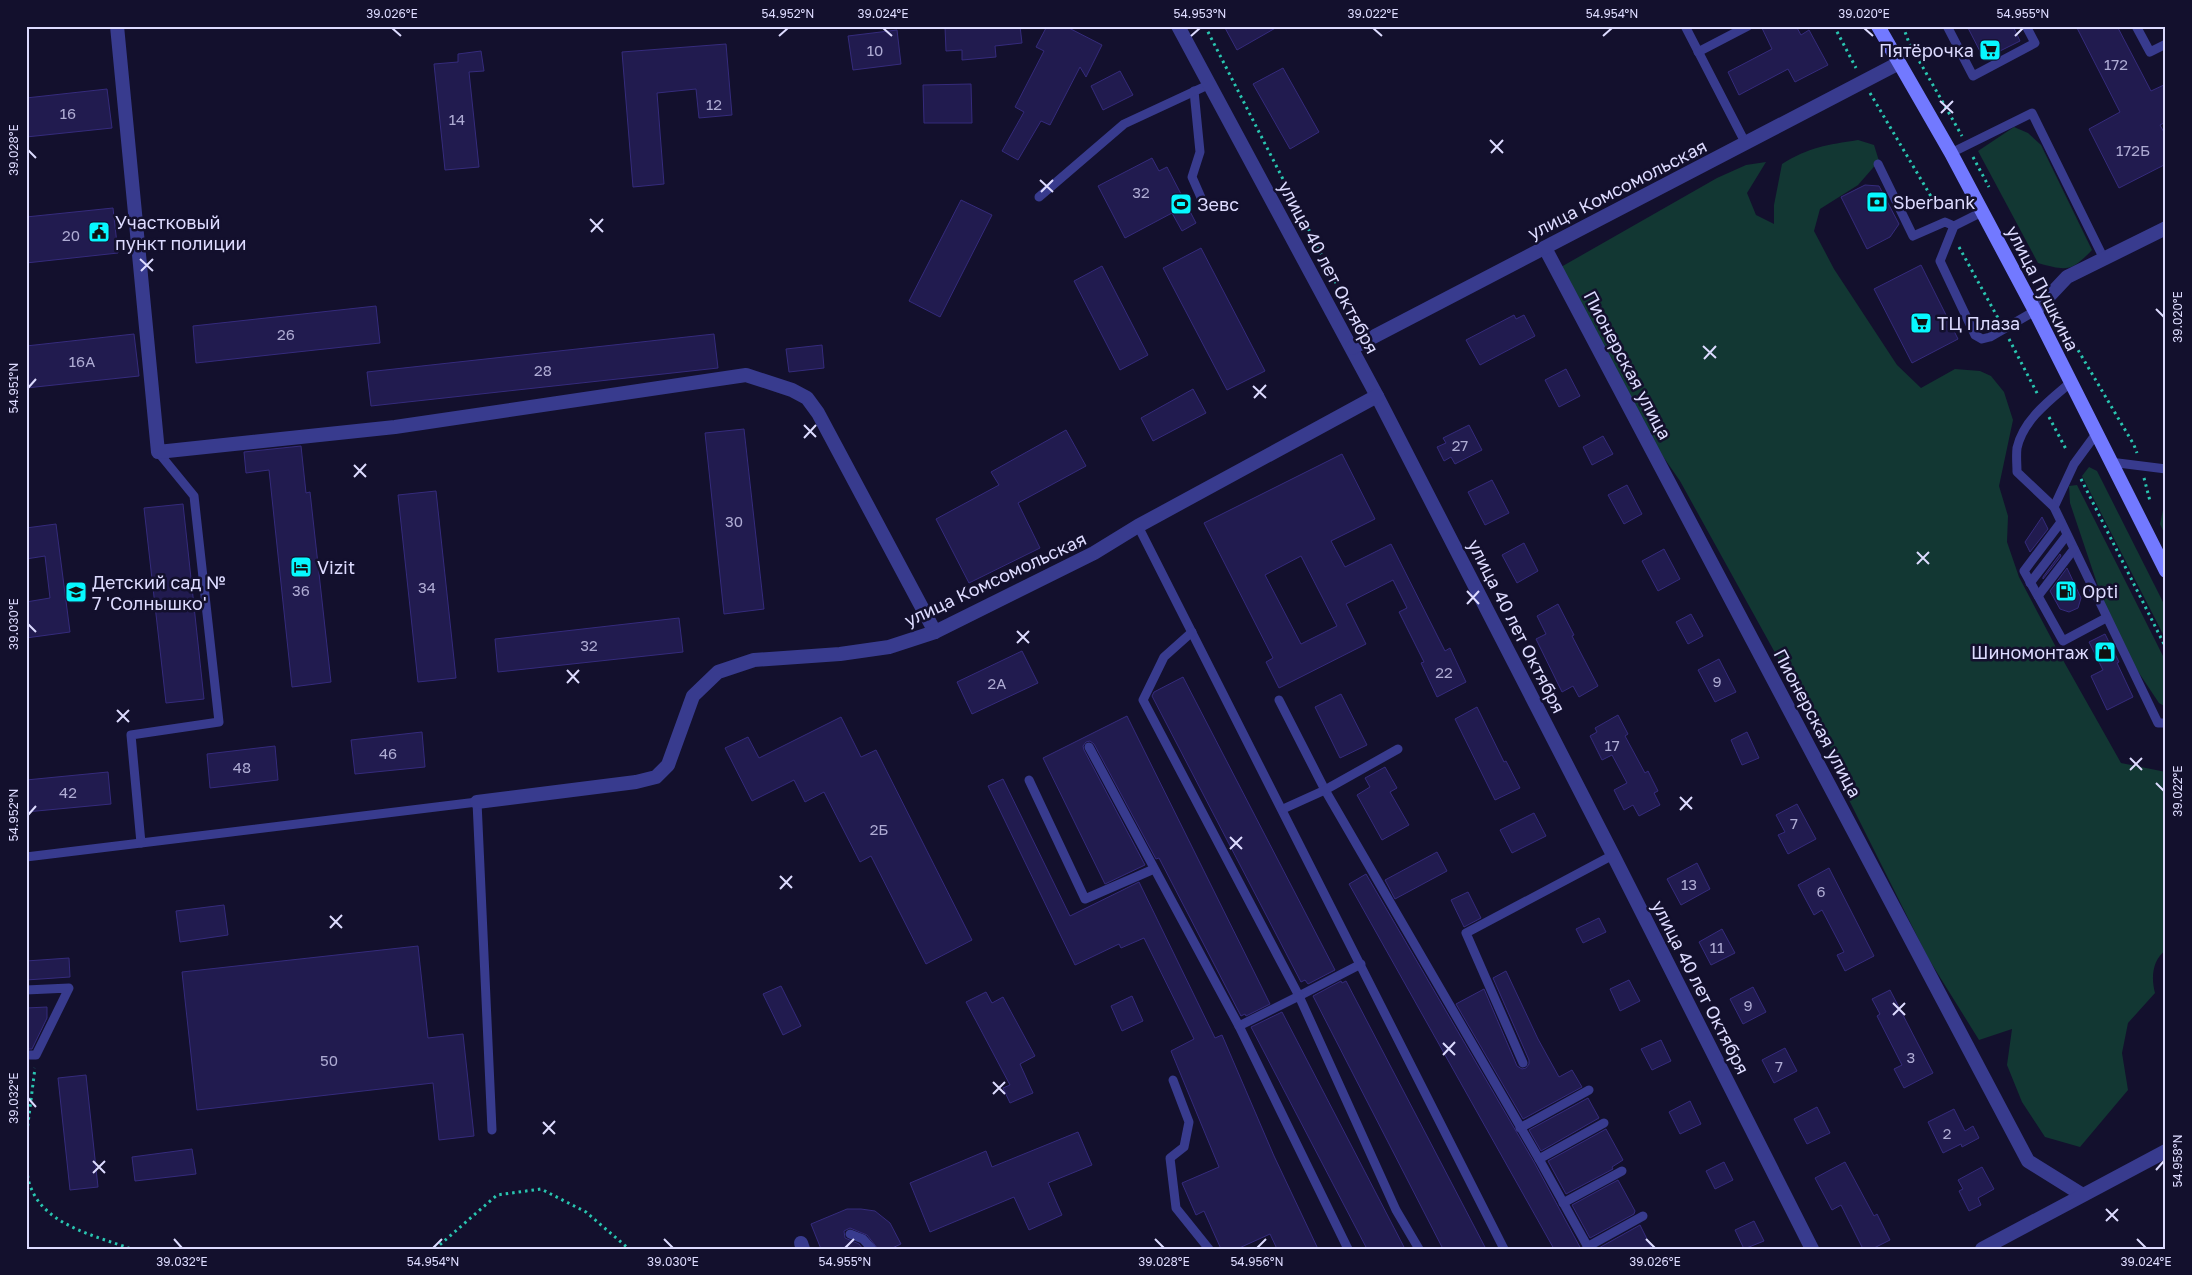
<svg xmlns="http://www.w3.org/2000/svg" width="2192" height="1275" font-family="'Golos Text',sans-serif">
<style>
.green{fill:#123733}
.building{fill:#211b4f;stroke:#352b7c;fill-rule:evenodd}
.lines{fill:none;stroke-linecap:round;stroke-linejoin:round}
.path{stroke:#29c5b0;stroke-width:3;stroke-dasharray:2.5 4;stroke-linecap:butt}
.service{stroke:#383b8e;stroke-width:9}
.minor{stroke:#383b8e;stroke-width:14}
.secondary{stroke:#7279ff;stroke-width:14}
.ticks{fill:none;stroke:#dddbff;stroke-width:2}
.labels{text-anchor:middle;dominant-baseline:central;stroke-width:5;stroke-linejoin:round;paint-order:stroke}
.number-label{font-size:15px;fill:#aeabd3}
.poi-label{font-size:18px;fill:#dddbff;stroke:#13102d;text-anchor:start}
.street-label{font-size:18px;fill:#dddbff;stroke:#13102d}
.neatline{fill:none;stroke:#dddbff;stroke-width:2}
.ticks-label{font-size:12px;text-anchor:middle;fill:#dddbff}
</style>
<rect width="100%" height="100%" fill="#13102d"/>
<g class="green">
<path d="M2014 127 2028 133 2041 145 2092 250C2071 272 2067 271 2038 263L1978 151Z"/>
<path d="M1858 140 1874 145 1879 161 1858 185 1820 209 1814 231 1834 269 1897 365 1921 388 1955 369 1980 371 1991 376 2004 392 2013 420 1999 486 2008 516 2007 542 2019 577 2059 653 2121 763 2166 772V950C2152 960 2151 978 2155 993L2128 1023 2122 1053 2128 1090 2080 1147 2045 1137 2022 1102 2007 1065 2012 1029 1979 1040 1928 958 1845 792 1826 736 1784 669 1680 481 1653 442 1561 267 1717 178 1746 165 1766 162 1747 193 1756 215 1774 224V205L1782 164C1809 147 1827 145 1858 140Z"/>
<path d="M2089 467 2097 471 2166 608V640L2082 476Z"/>
<path d="M2077 485 2166 662V707L2159 703 2133 664 2107 613 2070 503 2069 486Z"/>
<path d="M2166 508V537L2160 524 2163 510Z"/>
</g>
<g class="building">
<path d="M962 26H1020L1022 43 995 46 996 57 962 60V50L946 51 945 27Z"/>
<path d="M1047 26H1065L1102 45 1086 77 1080 67 1050 125 1041 121 1018 160 1002 151 1024 112 1015 107 1044 51 1036 47Z"/>
<path d="M1224 26H1279L1237 50Z"/>
<path d="M1761 26H1796L1801 35 1809 30 1828 65 1795 82 1788 69 1739 95 1728 72 1772 49Z"/>
<path d="M1967 26H2013L2020 41 1984 59Z"/>
<path d="M2076 26H2117L2151 91 2166 84V122L2160 125 2166 136V164L2119 188 2089 129 2120 112Z"/>
<path d="M897 30 901 64 853 70 848 36Z"/>
<path d="M726 44 732 115 699 118 696 89 657 93 664 184 633 187 622 52Z"/>
<path d="M481 51 484 71 469 72 479 167 445 170 434 64 458 62V54Z"/>
<path d="M1283 68 1319 132 1290 149 1253 84Z"/>
<path d="M1120 71 1133 95 1103 110 1091 86Z"/>
<path d="M971 84 972 123H924L923 85Z"/>
<path d="M107 89 112 128 26 137V98Z"/>
<path d="M1152 158 1159 171 1167 167 1196 223 1182 231 1172 213 1125 238 1098 186Z"/>
<path d="M1865 185 1879 186 1899 224 1890 237 1867 249 1841 197Z"/>
<path d="M961 200 992 215 940 317 909 301Z"/>
<path d="M113 208 118 253 26 263V217Z"/>
<path d="M1201 248 1265 371 1227 390 1163 268Z"/>
<path d="M1921 265 1958 339 1912 363 1874 289Z"/>
<path d="M1102 266 1148 355 1120 370 1074 281Z"/>
<path d="M376 306 380 343 196 363 193 326Z"/>
<path d="M1514 315 1516 319 1524 315 1535 336 1480 365 1466 340Z"/>
<path d="M134 334 139 376 26 388V346Z"/>
<path d="M714 334 718 368 371 406 367 372Z"/>
<path d="M822 345 824 368 789 372 786 349Z"/>
<path d="M1566 369 1580 396 1559 407 1545 380Z"/>
<path d="M1193 389 1206 413 1153 441 1141 418Z"/>
<path d="M1469 425 1482 450 1455 464 1451 457 1444 461 1437 447 1446 443 1443 438Z"/>
<path d="M744 429 764 609 724 614 705 433Z"/>
<path d="M1066 430 1086 466 1018 503 1040 548 969 583 936 519 999 485 991 472Z"/>
<path d="M1603 436 1613 454 1592 465 1583 447Z"/>
<path d="M301 446 306 493 310 492 331 682 292 687 269 470 246 473 244 452Z"/>
<path d="M1342 454 1375 519 1331 541 1345 567 1391 544 1445 651 1450 648 1466 682 1437 697 1421 663 1424 662 1399 612 1407 608 1393 580 1346 604 1366 644 1279 688 1266 662 1273 658 1204 523ZM1301 556 1337 626 1301 644 1265 575Z"/>
<path d="M1492 480 1509 513 1485 525 1468 492Z"/>
<path d="M1627 485 1642 514 1624 524 1608 495Z"/>
<path d="M436 491 456 678 418 682 398 495Z"/>
<path d="M183 504 204 699 166 703 144 508Z"/>
<path d="M2042 517 2048 529 2030 552 2025 542Z"/>
<path d="M56 524 70 632 26 638V602L50 598 45 556 26 559V528Z"/>
<path d="M1524 543 1538 571 1517 583 1502 555Z"/>
<path d="M1664 549 1680 579 1658 591 1642 561Z"/>
<path d="M2060 554 2061 556 2043 579V577Z"/>
<path d="M2067 568 2081 598 2078 608 2069 612 2060 609 2050 591Z"/>
<path d="M1558 604 1574 635 1572 636 1598 686 1579 697 1573 686 1562 692 1536 639 1546 634 1537 616Z"/>
<path d="M1691 614 1703 636 1688 644 1676 622Z"/>
<path d="M679 618 683 652 498 672 495 639Z"/>
<path d="M2105 634 2119 662 2117 663 2133 697 2107 710 2091 676 2103 670 2089 642Z"/>
<path d="M1022 651 1038 683 972 714 957 682Z"/>
<path d="M1719 659 1736 692 1715 702 1698 670Z"/>
<path d="M1183 677 1335 970 1308 984 1305 980 1301 982 1152 696 1154 692Z"/>
<path d="M1341 694 1367 745 1340 758 1315 707Z"/>
<path d="M1477 707 1504 762 1506 761 1520 788 1495 800 1455 719Z"/>
<path d="M1618 715 1628 734 1625 736 1645 773 1648 771 1658 791 1654 793 1660 805 1639 816 1633 805 1624 810 1614 790 1627 783 1612 755 1602 760 1590 736 1597 732 1595 728Z"/>
<path d="M1127 716 1270 1004 1246 1016 1245 1014 1241 1016 1159 858 1156 859 1094 744 1090 741 1086 742 1083 746 1084 750 1145 865 1105 884 1043 758Z"/>
<path d="M841 717 861 757 876 750 972 940 926 964 871 856 860 862 824 792 805 802 794 780 752 801 725 748 748 737 759 758Z"/>
<path d="M422 732 425 767 355 774 351 740Z"/>
<path d="M1747 732 1759 758 1742 765 1731 740Z"/>
<path d="M275 746 278 780 210 788 207 754Z"/>
<path d="M1385 767 1397 788 1390 792 1409 825 1382 840 1357 795 1370 787 1365 778Z"/>
<path d="M108 772 111 804 26 812V780Z"/>
<path d="M1003 779 1070 916 1139 882 1215 1038 1222 1035 1274 1156 1318 1249H1277L1270 1234 1237 1249H1221L1204 1211 1196 1215 1182 1183 1219 1167 1171 1051 1194 1039 1144 938 1121 948 1119 944 1075 965 988 786Z"/>
<path d="M1797 804 1816 839 1788 854 1778 835 1785 832 1776 815Z"/>
<path d="M1534 813 1546 836 1512 853 1500 830Z"/>
<path d="M1437 852 1447 871 1395 899 1385 880Z"/>
<path d="M1697 863 1710 889 1681 905 1667 879Z"/>
<path d="M1829 868 1874 956 1845 971 1837 955 1844 952 1822 910 1814 915 1798 885Z"/>
<path d="M1366 874 1534 1162 1581 1249H1554L1349 884Z"/>
<path d="M1468 892 1481 918 1464 927 1451 900Z"/>
<path d="M224 905 228 935 180 942 176 911Z"/>
<path d="M1599 918 1606 932 1583 943 1576 929Z"/>
<path d="M1722 929 1735 953 1711 965 1699 942Z"/>
<path d="M418 946 428 1038 463 1034 474 1136 439 1140 433 1083 197 1110 182 972Z"/>
<path d="M69 958 70 977 26 980V961Z"/>
<path d="M1506 971 1538 1039 1559 1077 1572 1070 1582 1087 1523 1119 1456 1004 1484 989 1517 1066 1522 1069 1526 1068 1529 1064V1060L1493 978Z"/>
<path d="M1629 980 1640 1001 1620 1011 1610 989Z"/>
<path d="M1341 981 1342 983 1346 981 1486 1249H1443L1313 996Z"/>
<path d="M781 986 801 1026 783 1035 763 994Z"/>
<path d="M1753 987 1766 1012 1743 1024 1730 999Z"/>
<path d="M1890 990 1933 1073 1904 1088 1894 1069 1902 1065 1877 1016 1880 1014 1872 999Z"/>
<path d="M986 992 992 1003 1003 997 1035 1056 1020 1064 1033 1093 1010 1103 1003 1088 1010 1085 966 1002Z"/>
<path d="M1132 996 1143 1021 1122 1031 1111 1006Z"/>
<path d="M47 1007V1018L32 1049H26V1008Z"/>
<path d="M1282 1012 1405 1249H1367L1251 1027Z"/>
<path d="M1661 1040 1671 1061 1652 1070 1641 1049Z"/>
<path d="M1785 1048 1797 1071 1774 1083 1762 1060Z"/>
<path d="M86 1075 98 1187 70 1190 58 1078Z"/>
<path d="M1588 1098 1599 1118 1541 1151 1529 1130Z"/>
<path d="M1690 1101 1701 1124 1680 1134 1669 1112Z"/>
<path d="M1817 1107 1830 1133 1807 1144 1794 1119Z"/>
<path d="M1954 1109 1965 1131 1973 1126 1979 1138 1962 1147 1961 1144 1943 1153 1928 1122Z"/>
<path d="M1606 1129 1623 1160 1612 1167 1613 1169 1566 1194 1548 1161Z"/>
<path d="M1078 1132 1092 1165 1048 1183 1062 1215 1029 1230 1014 1197 930 1232 910 1183 986 1151 992 1167Z"/>
<path d="M192 1149 196 1174 135 1181 132 1157Z"/>
<path d="M1724 1162 1733 1180 1715 1189 1706 1171Z"/>
<path d="M1845 1162 1874 1216 1877 1214 1890 1240 1872 1249H1863L1841 1205 1832 1210 1815 1178Z"/>
<path d="M1982 1167 1994 1189 1978 1198 1981 1205 1969 1211 1959 1191 1963 1189 1958 1180Z"/>
<path d="M1618 1180 1635 1211 1634 1214 1590 1238 1572 1205Z"/>
<path d="M847 1209H861L875 1211 890 1223 901 1244 890 1249H878L867 1235 850 1228 844 1231 845 1238 859 1244 863 1249H821L811 1224Z"/>
<path d="M1754 1221 1764 1241 1744 1249 1735 1230Z"/>
<path d="M1640 1225 1652 1249H1597Z"/>
</g>
<g class="lines">
<g class="path">
<path d="M1205 26 1340 291"/>
<path d="M1834 26 1856 68"/>
<path d="M1903 26 1909 43 1962 136"/>
<path d="M1870 93 1939 210"/>
<path d="M1973 157 1989 187"/>
<path d="M1959 247 1998 318"/>
<path d="M2055 311 2134 445 2137 453"/>
<path d="M2009 339 2038 395"/>
<path d="M2049 417 2067 451"/>
<path d="M2144 478 2150 501"/>
<path d="M2081 479 2166 648"/>
<path d="M26 1139 35 1068"/>
<path d="M26 1169C28 1175 28 1182 31 1188 46 1226 97 1236 131 1249"/>
<path d="M435 1249 497 1195 541 1189 586 1212 629 1249"/>
</g>
<g class="service">
<path d="M1685 26 1746 144"/>
<path d="M1947 26 1973 76 2035 43 2026 26"/>
<path d="M2136 26 2150 52 2166 44"/>
<path d="M1698 52 1748 26"/>
<path d="M1194 91 1200 152 1192 177 1203 202"/>
<path d="M1951 153 2032 113 2104 259"/>
<path d="M1878 164 1913 236 1945 222 1954 226"/>
<path d="M1039 197 1124 124 1208 85"/>
<path d="M1982 212 1954 226 1940 261 1975 335 1982 339 1990 337 2035 311"/>
<path d="M2096 434 2074 464 2054 507 2158 723H2166"/>
<path d="M158 452 194 496 219 722 131 735 141 843 477 802 492 1130"/>
<path d="M2110 462 2166 469"/>
<path d="M2054 507 2017 472C2017 464 2016 456 2017 448 2023 420 2050 400 2070 383"/>
<path d="M2061 522 2024 571 2063 641 2106 618"/>
<path d="M1138 526 1504 1249"/>
<path d="M2030 583 2067 535"/>
<path d="M2038 596 2074 549"/>
<path d="M1192 632 1164 657 1143 700 1299 996 1361 964"/>
<path d="M1279 700 1325 790 1539 1159 1589 1249"/>
<path d="M1089 747 1239 1026 1348 1249"/>
<path d="M1029 780 1085 899 1154 869"/>
<path d="M1283 809 1325 790 1398 749"/>
<path d="M26 857 141 843"/>
<path d="M26 990 69 988 36 1055H26"/>
<path d="M1239 1026 1299 996 1396 1210 1419 1249"/>
<path d="M1523 1063 1466 933 1613 855"/>
<path d="M1173 1080 1189 1122 1184 1147 1170 1158 1176 1208 1209 1249"/>
<path d="M1520 1128 1589 1090"/>
<path d="M1539 1159 1604 1123"/>
<path d="M1563 1203 1622 1171"/>
<path d="M850 1234 863 1239 872 1249"/>
<path d="M1587 1247 1643 1216"/>
</g>
<g class="minor">
<path d="M117 26 158 452 395 427 746 375 792 390 807 398 818 413 935 632"/>
<path d="M1178 26 1377 396 1613 855 1812 1249"/>
<path d="M1545 248 2028 1161 2081 1194"/>
<path d="M2035 311 2067 277 2166 228"/>
<path d="M1352 348 1899 63"/>
<path d="M477 802 636 782 656 777 668 765 693 696 718 672 754 660 840 654 889 647 935 632 1094 553 1138 526 1377 396"/>
<path d="M801 1243 803 1249"/>
<path d="M1982 1249 2166 1151"/>
</g>
<path class="secondary" d="M1878 26 1951 153 2035 311 2166 571"/>
</g>
<path class="ticks" d="M392 28 401 36M883 28 892 36M1373 28 1382 36M1864 28 1873 36M779 36 788 28M1191 36 1200 28M1603 36 1612 28M2015 36 2023 28M1940 101 1953 113M1941 113 1953 101M1490 140 1503 153M28 150 36 158M1491 153 1503 140M1040 180 1053 192M1041 192 1053 180M590 219 603 232M591 232 603 219M140 259 153 271M141 271 153 259M2156 309 2164 317M1703 346 1716 358M1704 359 1716 346M1253 386 1266 398M28 388 36 379M1254 398 1266 385M804 425 816 437M804 438 816 425M354 465 366 477M354 477 366 464M1917 552 1929 564M1917 564 1929 552M1467 591 1479 604M1467 604 1479 591M28 624 36 632M1017 631 1029 643M1017 643 1029 631M567 670 579 683M567 683 579 670M117 710 129 722M117 722 129 710M2130 758 2142 770M2130 770 2142 758M2156 783 2164 791M1680 797 1692 809M1680 810 1692 797M28 815 36 806M1230 837 1242 849M1230 849 1242 837M780 876 792 888M780 889 792 876M330 916 342 928M330 928 342 915M1893 1003 1905 1015M1893 1015 1905 1003M1443 1043 1455 1055M1443 1055 1455 1042M993 1082 1005 1094M993 1094 1005 1082M28 1098 36 1107M543 1122 555 1134M543 1134 555 1121M93 1161 105 1173M2156 1170 2164 1161M93 1173 105 1161M2106 1209 2118 1221M2106 1221 2118 1209M174 1239 182 1248M664 1239 673 1248M1155 1239 1164 1248M1646 1239 1655 1248M2137 1239 2146 1248M433 1248 442 1239M845 1248 854 1239M1257 1248 1266 1239"/>
<defs>
<g id="supermarket-square" transform="scale(1.125)"><rect x="-9" y="-9" width="18" height="18" rx="4" fill="#07f8ff" stroke="#13102d"/><path d="M-6-5.5h2.5l.6 2H6L4.5 2H-2.5L-4.4-4H-6ZM-1.5 3.2a1.3 1.3 0 1 0 .1 0ZM3 3.2a1.3 1.3 0 1 0 .1 0Z" fill="#111"/></g>
<g id="bank-square" transform="scale(1.125)"><rect x="-9" y="-9" width="18" height="18" rx="4" fill="#07f8ff" stroke="#13102d"/><path d="M-6-4H6V4H-6ZM0-2.3a2.3 2.3 0 1 0 0 4.6a2.3 2.3 0 1 0 0-4.6Z" fill="#111"/></g>
<g id="stadium-square" transform="scale(1.125)"><rect x="-9" y="-9" width="18" height="18" rx="4" fill="#07f8ff" stroke="#13102d"/><path d="M0-5a6.5 5 0 1 0 0 10a6.5 5 0 1 0 0-10ZM-3.5-1.8h7v3.6h-7Z" fill="#111"/></g>
<g id="civic-square" transform="scale(1.125)"><rect x="-9" y="-9" width="18" height="18" rx="4" fill="#07f8ff" stroke="#13102d"/><path d="M-.6-6.5H3V-4.5H.6V-3L4-1V1h2V6H-6V1h2V-1L-.6-3ZM-1.2 2.5V6h2.4V2.5Z" fill="#111"/></g>
<g id="hotel-square" transform="scale(1.125)"><rect x="-9" y="-9" width="18" height="18" rx="4" fill="#07f8ff" stroke="#13102d"/><path d="M-6-4.5h1.5V1H6V5H4.5V3h-9V5H-6ZM-4 0a1.8 1.8 0 1 1 3.6 0ZM.5 0V-2.5h3Q6-2.5 6 0Z" fill="#111"/></g>
<g id="fuel-square" transform="scale(1.125)"><rect x="-9" y="-9" width="18" height="18" rx="4" fill="#07f8ff" stroke="#13102d"/><path d="M-5.5-6h7V0h2V4h1.3V-2.5L3-4.5l.8-.8L6-3V5H2.5V1h-1V6h-7ZM-4.2-4.7v3.2H.2V-4.7Z" fill="#111"/></g>
<g id="school-square" transform="scale(1.125)"><rect x="-9" y="-9" width="18" height="18" rx="4" fill="#07f8ff" stroke="#13102d"/><path d="M0-5L7-2L0 1L-7-2ZM-4 1L0 2.5L4 1V4Q0 6-4 4Z" fill="#111"/></g>
<g id="shop-square" transform="scale(1.125)"><rect x="-9" y="-9" width="18" height="18" rx="4" fill="#07f8ff" stroke="#13102d"/><path d="M-5-2.5h2.3a2.7 3.5 0 0 1 5.4 0H5L5.5 6h-11ZM-1.5-2.5h3a1.5 2.3 0 0 0-3 0Z" fill="#111"/></g>
</defs>
<g fill-rule="evenodd">
<use href="#supermarket-square" x="1990" y="50"/>
<use href="#bank-square" x="1877" y="202"/>
<use href="#stadium-square" x="1181" y="204"/>
<use href="#civic-square" x="99" y="232"/>
<use href="#supermarket-square" x="1921" y="323"/>
<use href="#hotel-square" x="301" y="567"/>
<use href="#fuel-square" x="2066" y="591"/>
<use href="#school-square" x="76" y="592"/>
<use href="#shop-square" x="2105" y="652"/>
</g>
<g class="labels">
<g class="number-label">
<text x="875" y="50">10</text>
<text x="2116" y="64">172</text>
<text x="714" y="104">12</text>
<text x="68" y="113">16</text>
<text x="457" y="119">14</text>
<text x="2133" y="150">172Б</text>
<text x="1141" y="192">32</text>
<text x="71" y="235">20</text>
<text x="286" y="334">26</text>
<text x="82" y="361">16А</text>
<text x="543" y="370">28</text>
<text x="1460" y="445">27</text>
<text x="734" y="521">30</text>
<text x="427" y="587">34</text>
<text x="301" y="590">36</text>
<text x="589" y="645">32</text>
<text x="1444" y="672">22</text>
<text x="1717" y="681">9</text>
<text x="997" y="683">2А</text>
<text x="1612" y="745">17</text>
<text x="388" y="753">46</text>
<text x="242" y="767">48</text>
<text x="68" y="792">42</text>
<text x="1794" y="823">7</text>
<text x="879" y="829">2Б</text>
<text x="1689" y="884">13</text>
<text x="1821" y="891">6</text>
<text x="1717" y="947">11</text>
<text x="1748" y="1005">9</text>
<text x="1911" y="1057">3</text>
<text x="329" y="1060">50</text>
<text x="1779" y="1066">7</text>
<text x="1947" y="1133">2</text>
</g>
<g class="poi-label">
<text x="1974" y="50" text-anchor="end">Пятёрочка</text>
<text x="1893" y="202">Sberbank</text>
<text x="1197" y="204">Зевс</text>
<text x="115" y="222">Участковый<tspan x="115" dy="21">пункт полиции</tspan></text>
<text x="1937" y="323">ТЦ Плаза</text>
<text x="317" y="567">Vizit</text>
<text x="92" y="582">Детский сад №<tspan x="92" dy="21">7 'Солнышко'</tspan></text>
<text x="2082" y="591">Opti</text>
<text x="2089" y="652" text-anchor="end">Шиномонтаж</text>
</g>
<g class="street-label">
<text transform="translate(1617 189) rotate(-27)">улица Комсомольская</text>
<text transform="translate(1329 267) rotate(62)">улица 40 лет Октября</text>
<text transform="translate(2043 288) rotate(63)">улица Пушкина</text>
<text transform="translate(1628 365) rotate(62)">Пионерская улица</text>
<text transform="translate(995 579) rotate(-25)">улица Комсомольская</text>
<text transform="translate(1517 626) rotate(63)">улица 40 лет Октября</text>
<text transform="translate(1818 723) rotate(62)">Пионерская улица</text>
<text transform="translate(1701 987) rotate(63)">улица 40 лет Октября</text>
</g>
</g>
<rect width="2192" height="1275" fill="none" stroke="#13102d" stroke-width="55"/>
<rect x="28" y="28" width="2136" height="1220" class="neatline"/>
<g class="ticks-label">
<text x="392" y="18">39.026°E</text>
<text x="788" y="18">54.952°N</text>
<text x="883" y="18">39.024°E</text>
<text x="1200" y="18">54.953°N</text>
<text x="1373" y="18">39.022°E</text>
<text x="1612" y="18">54.954°N</text>
<text x="1864" y="18">39.020°E</text>
<text x="2023" y="18">54.955°N</text>
<text transform="translate(14 150) rotate(-90)" y="4">39.028°E</text>
<text transform="translate(2178 317) rotate(-90)" y="4">39.020°E</text>
<text transform="translate(14 388) rotate(-90)" y="4">54.951°N</text>
<text transform="translate(14 624) rotate(-90)" y="4">39.030°E</text>
<text transform="translate(2178 791) rotate(-90)" y="4">39.022°E</text>
<text transform="translate(14 815) rotate(-90)" y="4">54.952°N</text>
<text transform="translate(14 1098) rotate(-90)" y="4">39.032°E</text>
<text transform="translate(2178 1161) rotate(-90)" y="4">54.958°N</text>
<text x="182" y="1266">39.032°E</text>
<text x="433" y="1266">54.954°N</text>
<text x="673" y="1266">39.030°E</text>
<text x="845" y="1266">54.955°N</text>
<text x="1164" y="1266">39.028°E</text>
<text x="1257" y="1266">54.956°N</text>
<text x="1655" y="1266">39.026°E</text>
<text x="2146" y="1266">39.024°E</text>
</g>
</svg>
